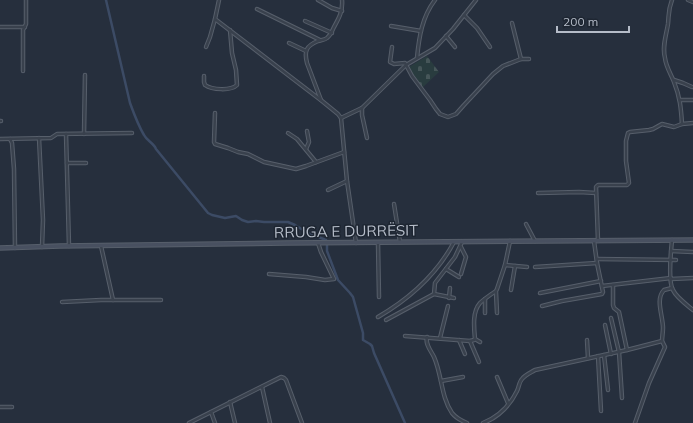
<svg xmlns="http://www.w3.org/2000/svg" width="693" height="423" font-family="Mulish,sans-serif">
<style>
.cemetery{fill:url(#cemetery-stones)}
.lines{fill:none;stroke-linecap:round;stroke-linejoin:round}
.canal{stroke:#3c4b65;stroke-width:2.5}
.street-casing{stroke:#575f6b;stroke-width:4.5}
.secondary-casing{stroke:#575f6b;stroke-width:5.5}
.street{stroke:#39414d;stroke-width:2.5}
.secondary{stroke:#485060;stroke-width:3.5}
.labels{text-anchor:middle;dominant-baseline:central;stroke-width:3;stroke-linejoin:round;paint-order:stroke}
.street-label{font-size:15px;fill:#b5bcc8;stroke:#1e2632}
</style>
<defs>
<pattern id="cemetery-stones" width="16" height="16" patternUnits="userSpaceOnUse"><rect width="16" height="16" fill="#293c3f"/><path d="M2 7V4a2 2 0 0 1 4 0v3zM10 15v-3a2 2 0 0 1 4 0v3z" fill="#465659"/></pattern>
</defs>
<rect width="100%" height="100%" fill="#262f3d"/>
<path class="cemetery" d="M427 56 439 72 422 88 412 75 409 67Z"/>
<g class="lines">
<path class="canal" d="M106 0 130 103C134 114 138 125 144 135 147 141 154 143 156 149L208 213 212 215 225 218 236 216 242 220 248 222 256 221 264 222H288L295 225 308 233 326 240 327 244V251L338 280 350 293 353 297 363 333V340L370 344 372 346 374 353 405 423"/>
<g class="street-casing">
<g id="street">
<path d="M219 0 215 19 322 101 338 114 341 118 347 181 356 243"/>
<path d="M318 0 332 8 342 11"/>
<path d="M672 0C668 10 669 14 668 24 666 36 662 47 665 58 666 67 671 74 674 82 680 97 681 108 682 124"/>
<path d="M688 0 693 2"/>
<path d="M257 9 320 40"/>
<path d="M464 15 477 28 490 47"/>
<path d="M305 21 332 33"/>
<path d="M512 23 521 59"/>
<path d="M391 26 421 31"/>
<path d="M0 27H25"/>
<path d="M446 36 455 47"/>
<path d="M289 43 306 51"/>
<path d="M206 47 210 37 215 19"/>
<path d="M392 47 390 62 394 64 405 63 412 76 430 100 436 109 440 114 448 117 456 114 464 105 493 74 503 66 521 59H529"/>
<path d="M417 58C419 37 422 17 435 0"/>
<path d="M23 71V30L26 24V0"/>
<path d="M204 76V82L205 85C212 90 231 91 237 85L236 70 232 53 230 30"/>
<path d="M674 80 683 83 692 87"/>
<path d="M321 100 307 63C304 51 306 46 318 41 321 40 325 40 327 38 331 35 332 31 334 27 339 18 343 11 342 0"/>
<path d="M680 100H693"/>
<path d="M362 108V115L367 138"/>
<path d="M215 113 214 142 215 144 228 148 238 152 248 154 264 162 296 169 306 166 344 152"/>
<path d="M341 118 362 108 406 65 435 48 453 29 476 0"/>
<path d="M0 121H1"/>
<path d="M288 133 297 139 316 162"/>
<path d="M66 134 69 246"/>
<path d="M84 134 85 75"/>
<path d="M39 138 43 220 42 247"/>
<path d="M0 139 51 138 57 134 132 133"/>
<path d="M10 139 12 143 14 169 15 248"/>
<path d="M306 149 309 142 307 131"/>
<path d="M67 163H86"/>
<path d="M328 190 347 181"/>
<path d="M538 193 579 192 596 193"/>
<path d="M394 204 400 242"/>
<path d="M526 224 535 241"/>
<path d="M672 240C671 250 668 282 673 290 676 297 687 305 693 310"/>
<path d="M598 241 596 187 598 185H627L629 183 626 161V141L628 133 630 132 649 130 653 129 662 124 674 127 682 124 693 123"/>
<path d="M378 243 379 297"/>
<path d="M101 246 113 300"/>
<path d="M461 247 466 257 461 274"/>
<path d="M671 251 693 252"/>
<path d="M597 259 676 260"/>
<path d="M505 265 527 267"/>
<path d="M535 267 597 263"/>
<path d="M446 269 459 277"/>
<path d="M269 274 306 277 325 280 334 279 321 252 318 243"/>
<path d="M671 279 693 278"/>
<path d="M613 285V305L614 308 619 312 627 350"/>
<path d="M602 286 671 278"/>
<path d="M511 290 515 266"/>
<path d="M496 292 497 313"/>
<path d="M540 293 601 281"/>
<path d="M434 294 435 283 455 257 462 242"/>
<path d="M449 298 450 288"/>
<path d="M485 299V313"/>
<path d="M62 302 101 300H161"/>
<path d="M542 306 562 301 602 294 603 292 597 263 594 241"/>
<path d="M378 317C409 299 437 274 454 242"/>
<path d="M611 318 619 352 622 398"/>
<path d="M386 320 434 294 454 298"/>
<path d="M605 325 611 354"/>
<path d="M405 336 470 341 474 340 475 339"/>
<path d="M427 337C425 344 431 351 434 357 442 375 441 397 452 413 456 418 462 421 467 423"/>
<path d="M440 338 448 306"/>
<path d="M459 340 465 354"/>
<path d="M587 340 588 358"/>
<path d="M470 341 479 362"/>
<path d="M480 342 475 339C474 328 472 312 480 303 484 299 490 295 496 291L497 289 505 265 510 241"/>
<path d="M604 355 608 390"/>
<path d="M598 356 601 411"/>
<path d="M497 377 508 403"/>
<path d="M441 381 463 377"/>
<path d="M262 387 270 423"/>
<path d="M230 402 235 423"/>
<path d="M0 407H12"/>
<path d="M211 412 215 423"/>
<path d="M189 423 281 377 284 378 286 380 302 423"/>
<path d="M483 423C499 417 510 405 517 391 519 387 519 382 522 379 525 375 530 373 535 370L627 350 662 341"/>
<path d="M635 423 649 383 665 347C664 345 663 343 662 341 662 338 663 332 663 328 663 316 655 299 664 290L672 288"/>
</g>
</g>
<g class="secondary-casing">
<path id="secondary" d="M0 248 60 246 286 243 693 240"/>
</g>
<use href="#street" class="street"/>
<use href="#secondary" class="secondary"/>
</g>
<g class="labels">
<g class="street-label">
<text transform="translate(346 231) rotate(-1)">RRUGA E DURRËSIT</text>
</g>
</g>
<path d="M557 26v6h72v-6" fill="none" stroke="#b5bcc8" stroke-width="2"/>
<text x="563" y="26" font-size="12" fill="#b5bcc8" stroke="#1e2632" stroke-width="3" paint-order="stroke">200 m</text>
</svg>
